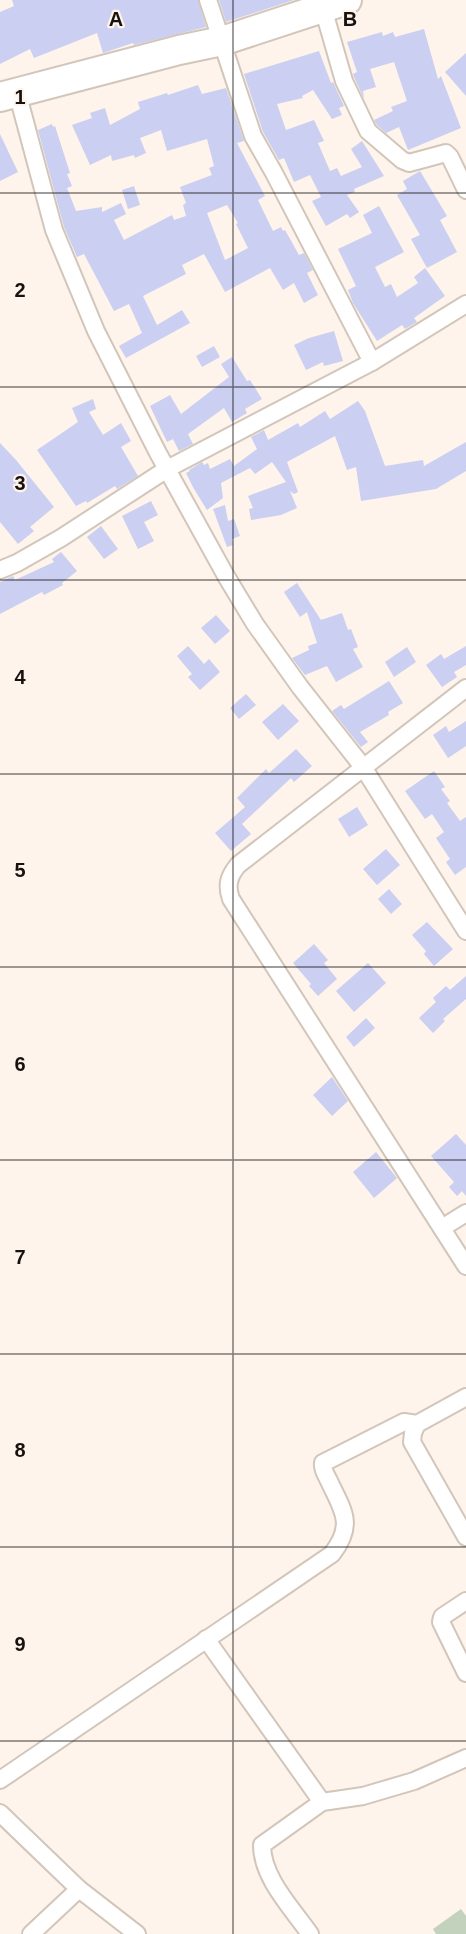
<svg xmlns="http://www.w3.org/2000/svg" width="466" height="1934" font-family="Helvetica,sans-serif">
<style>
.green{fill:#c2d2bd}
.building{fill:#cbcff1;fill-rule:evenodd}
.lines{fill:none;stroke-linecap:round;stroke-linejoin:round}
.street-casing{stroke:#d2c6bb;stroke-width:20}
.highway-casing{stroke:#d2c6bb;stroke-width:32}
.street{stroke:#fff;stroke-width:16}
.highway{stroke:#fff;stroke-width:28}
.grid{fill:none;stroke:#17120f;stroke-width:1.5;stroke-opacity:0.55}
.grid-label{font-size:20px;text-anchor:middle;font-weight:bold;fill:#17120f;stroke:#fef4eb;stroke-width:4.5;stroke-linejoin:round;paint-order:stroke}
</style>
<rect width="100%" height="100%" fill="#fef4eb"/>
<path class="green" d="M461 1909 466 1916V1934H436L433 1929Z"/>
<g class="building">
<path d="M12 0H198L206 27 134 45 133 43 103 53 97 33 34 58 30 49 0 64V12L14 6Z"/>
<path d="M219 0H294L226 22Z"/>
<path d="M424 29 438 79 441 76 461 128 408 150 399 127 386 133 376 124 374 120 393 111 391 107 407 101 394 62 370 69 376 87 363 91 364 99 354 77 353 74 357 72 347 42 382 32 383 36 393 32 395 37Z"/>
<path d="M319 51 331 83 333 82 344 106 339 108 342 115 332 119 313 90 302 96 303 98 277 104 286 130 314 120 324 141 318 143 330 171 337 168 341 176 362 167 351 149 362 141 384 176 354 189 355 192 347 195 359 212 350 218 347 214 326 226 312 201 321 197 310 175 294 182 284 158 279 160 263 132 244 74Z"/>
<path d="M466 53V96L445 72Z"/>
<path d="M198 85 202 94 226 88 244 141 237 143 265 196 258 200 273 231 281 227 283 231 285 230 299 255 304 253 313 270 307 273 318 295 304 303 294 283 283 290 270 268 225 292 204 254 182 265 186 274 143 296 157 325 182 310 190 323 126 358 119 346 142 333 129 304 114 311 84 254 77 257 64 227 38 130 52 124 53 127 55 126 70 173 67 174 72 186 67 188 76 211 102 207V212L121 203 126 214 114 220 124 240 172 215 174 220 186 216 183 205 186 203 180 187 212 175 209 168 214 166 207 139 167 151 161 130 140 138 146 153 135 158 134 155 112 161 111 155 90 165 72 125 92 118 90 113 105 108 110 125 140 109 138 102 167 93 168 95ZM227 205 238 223 236 224 248 248 225 260 207 213Z"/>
<path d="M0 134 18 172 0 181Z"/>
<path d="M420 171 447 216 440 220 457 252 427 268 411 239 420 235 397 195 407 189 403 181Z"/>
<path d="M134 186 140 205 128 209 122 190Z"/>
<path d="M379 206 404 252 375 267 385 287 391 284 397 297 418 283 414 277 425 268 445 296 414 318 417 322 405 329 402 325 377 341 353 303 348 290 356 286 338 249 372 233 363 215Z"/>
<path d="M334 331 343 361 324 366 323 362 306 370 294 345 309 338Z"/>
<path d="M214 346 220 357 202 367 196 356Z"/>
<path d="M232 357 247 381 250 380 262 399 245 409 247 413 232 422 224 408 188 434 193 444 179 451 173 439 167 442 150 406 170 395 181 414 229 377 221 364Z"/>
<path d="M93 399 96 409 89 412 103 435 121 423 131 441 121 447 138 476 117 489 115 486 87 503 86 501 76 506 37 450 78 422 72 408Z"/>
<path d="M358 401 365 411 385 466 423 460 424 466 466 442V471L436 489 361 501 356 467 347 470 335 436 287 462 298 492 294 494 290 491 297 508 281 515 251 520 249 509 253 508 248 496 286 482 272 462 255 474 250 468 221 483 223 498 207 510 194 489 186 473 190 471 189 470 202 462 204 465 208 463 210 469 230 459 234 466 257 449 251 437 264 430 268 440 298 423 300 427 325 411 330 419Z"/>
<path d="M0 443 16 460 54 507 30 527 34 531 18 544 0 522Z"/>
<path d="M151 501 158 515 144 522 154 541 138 549 122 516Z"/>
<path d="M225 505 228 521 234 519 240 536 232 539 233 545 227 547 213 509Z"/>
<path d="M101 526 118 549 104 559 87 537Z"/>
<path d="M61 552 77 571 62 583 63 585 44 595 42 592 0 614V582L13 576 15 580 54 562 52 559Z"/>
<path d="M297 583 321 620 342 613 348 630 351 629 358 647 353 649 363 667 336 682 327 666 305 675 292 658 309 650 308 646 317 643 307 612 300 617 284 592Z"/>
<path d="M216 615 230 631 215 644 201 628Z"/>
<path d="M188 646 204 664 209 659 220 672 200 690 188 677 192 674 177 656Z"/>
<path d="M466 646V665L454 672 457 677 442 687 426 665 441 654 444 659Z"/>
<path d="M407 647 416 662 394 677 385 662Z"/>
<path d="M389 681 403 703 388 712 389 715 360 732 368 742 361 747 332 711 341 705 344 709Z"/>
<path d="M246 694 256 705 239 719 230 708Z"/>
<path d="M283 704 299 721 278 740 262 722Z"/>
<path d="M466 721V746L448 758 433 735 446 726 449 732Z"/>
<path d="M296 749 312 766 294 782 291 778 242 824 251 834 231 851 215 833 245 807 237 798 266 769 269 773Z"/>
<path d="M434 771 445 787 441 789 450 801 447 803 460 821 466 817V867L455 875 446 862 450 859 436 838 444 832 432 814 425 819 405 791Z"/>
<path d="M357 807 368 825 349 837 338 819Z"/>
<path d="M386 849 400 865 377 885 363 869Z"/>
<path d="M389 889 402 904 391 914 378 899Z"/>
<path d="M427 922 453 949 434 966 424 954 426 951 412 935Z"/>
<path d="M314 944 328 960 324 963 337 979 318 996 309 986 311 984 293 963Z"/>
<path d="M368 963 386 983 354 1012 336 991Z"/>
<path d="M466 976V999L443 1019 445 1021 433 1033 419 1018 436 1002 433 998 446 986 450 990Z"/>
<path d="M366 1018 375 1028 354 1047 346 1037Z"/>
<path d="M332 1077 348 1101 332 1116 313 1095Z"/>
<path d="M456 1134 466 1145V1196L462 1191 457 1196 449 1187 454 1182 431 1156Z"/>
<path d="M376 1152 397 1178 374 1198 353 1172Z"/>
</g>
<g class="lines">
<g class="street-casing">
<g id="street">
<path d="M208 0 253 136 274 173 372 362"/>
<path d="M323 8 344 81 368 131 402 160 409 163 446 153 450 157 466 190"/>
<path d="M17 92 54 230 96 331 158 453 226 576 255 624 300 687 363 767 466 931"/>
<path d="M0 570 17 563 61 538 167 469 372 362 466 304"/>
<path d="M466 688 238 865C229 876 226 885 231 899L466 1266"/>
<path d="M442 1228 466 1213"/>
<path d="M466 1397 417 1424 413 1433 412 1442 466 1537"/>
<path d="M466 1601 442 1617 441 1622 466 1673"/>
<path d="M206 1639 322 1802"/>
<path d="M0 1780 332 1554C355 1524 343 1511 329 1481 326 1474 322 1470 323 1463L404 1422 417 1424"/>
<path d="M0 1813 79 1889 137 1934"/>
<path d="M31 1934 79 1889"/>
<path d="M310 1934C292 1908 262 1878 262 1845L322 1802 363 1796 414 1781 466 1758"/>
</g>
</g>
<g class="highway-casing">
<path id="highway" d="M0 97 179 50 222 41 347 0"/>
</g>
<use href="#street" class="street"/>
<use href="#highway" class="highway"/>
</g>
<path class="grid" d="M233 0V1934M0 193H466M0 387H466M0 580H466M0 774H466M0 967H466M0 1160H466M0 1354H466M0 1547H466M0 1741H466"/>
<g class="grid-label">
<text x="116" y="26">A</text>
<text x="350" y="26">B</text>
<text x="20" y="104">1</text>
<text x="20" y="297">2</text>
<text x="20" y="490">3</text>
<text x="20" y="684">4</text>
<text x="20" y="877">5</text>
<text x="20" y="1071">6</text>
<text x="20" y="1264">7</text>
<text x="20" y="1457">8</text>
<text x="20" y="1651">9</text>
</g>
</svg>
